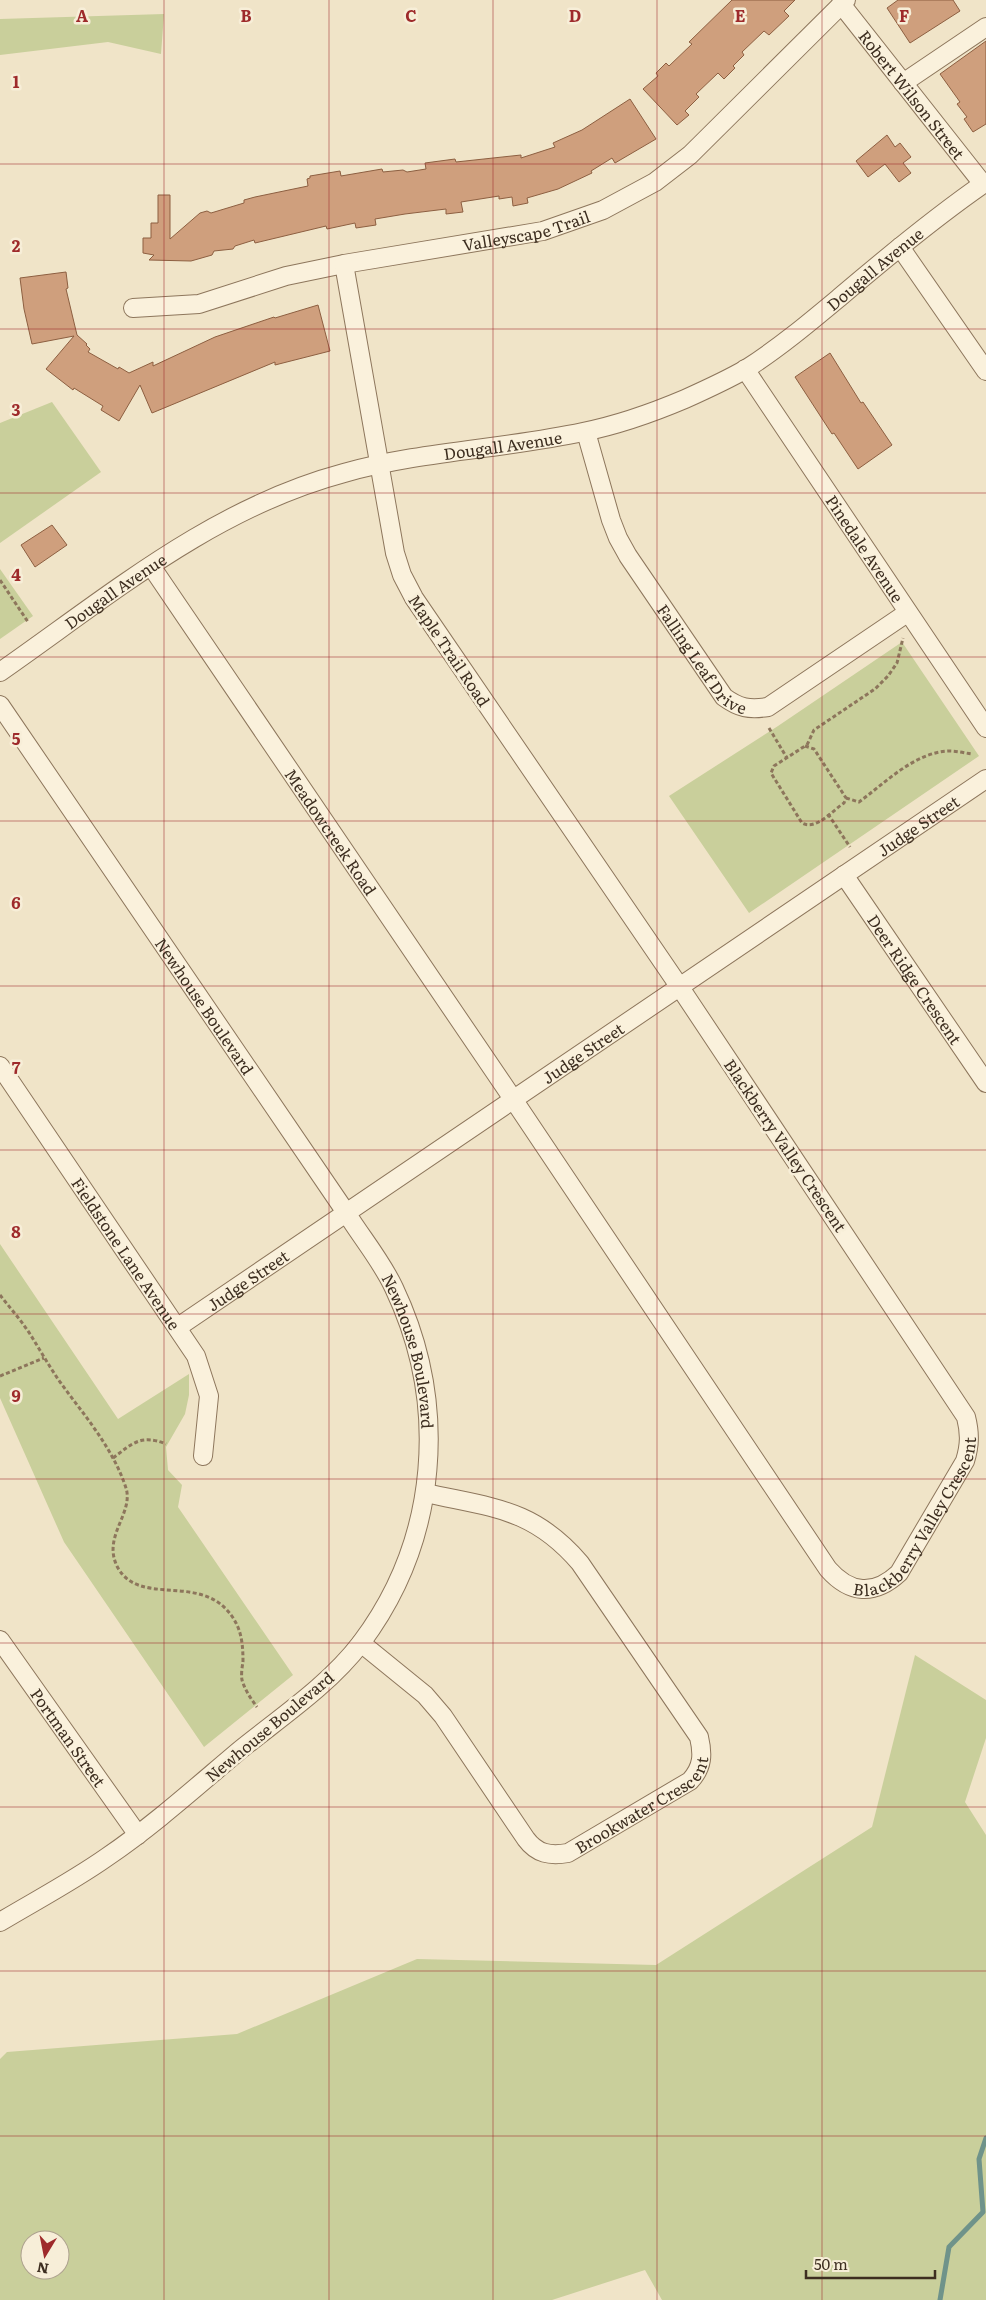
<svg xmlns="http://www.w3.org/2000/svg" width="986" height="2300" font-family="Literata,serif">
<style>
.green{fill:#c9cf9b;fill-rule:evenodd}
.lines{fill:none;stroke-linecap:round;stroke-linejoin:round}
.stream{stroke:#6f938a;stroke-width:5}
.building{fill:#cf9f7d;stroke:#8d5f41}
.minor-casing{stroke:#8d765c;stroke-width:20}
.path{stroke:#8d765c;stroke-width:3;stroke-dasharray:4 2.5;stroke-linecap:butt}
.minor{stroke:#faf1dc;stroke-width:18}
.grid{fill:none;stroke:#9e2a2b;stroke-width:1;stroke-opacity:0.55}
.labels{text-anchor:middle;dominant-baseline:central;stroke-width:5;stroke-linejoin:round;paint-order:stroke}
.street-label{font-size:16px;fill:#3d2e20;stroke:#f7eed8}
.grid-label{font-size:16px;text-anchor:middle;font-weight:bold;fill:#9e2a2b;stroke:#f7eed8;stroke-width:5;stroke-linejoin:round;paint-order:stroke}
</style>
<rect width="100%" height="100%" fill="#f0e4c8"/>
<g class="green">
<path d="M164 14 161 54 108 42 0 55V19Z"/>
<path d="M52 402 101 472 0 543V423Z"/>
<path d="M0 569 33 616 0 639Z"/>
<path d="M902 642 979 756 749 913 669 796 778 726Z"/>
<path d="M0 1244 118 1419 189 1374V1395L185 1414 166 1447 168 1470 182 1485 178 1507 293 1675 204 1747 64 1542 0 1398Z"/>
<path d="M915 1655 986 1700V1738L965 1802 986 1835V2300H662L645 2270 552 2300H0V2059L7 2052 237 2034 417 1959 656 1965 872 1827ZM30 2240H60V2270H30Z"/>
</g>
<g class="lines">
<path class="stream" d="M940 2300 949 2247 983 2212 979 2159 986 2138"/>
</g>
<g class="building">
<path d="M732 0H795L784 11 789 16 769 35 764 31 742 52 744 55 733 66 735 68 724 79 718 73 696 94 699 97 685 111 689 115 677 125 643 89 658 76 656 73 666 63 669 66 692 44 689 42Z"/>
<path d="M898 0H953L960 11 910 43 887 8Z"/>
<path d="M986 41V124L973 132 964 119 967 117 957 104 960 102 940 74Z"/>
<path d="M630 99 656 139 615 163 612 158 591 171 592 173 558 189 527 198 528 203 513 206 512 197 499 199V196L461 202 463 212 446 214V209L405 214 375 219 376 225 356 228 355 223 327 229 326 226 255 243 254 240 235 246 233 249 214 251 212 255 191 261 149 260 154 255 143 253V238H151V223H158V195H170V239L200 213 207 211 211 213 244 203V200L255 197 308 186 307 179 310 178V176L340 171 341 176 382 169 383 172 403 170 407 172 426 169 425 163 455 159 456 162 521 155V158L555 147 553 143 582 130Z"/>
<path d="M887 135 895 147 900 143 911 157 903 163 911 173 899 182 885 164 868 177 856 161Z"/>
<path d="M66 272 68 288 66 289 77 335 87 344 86 345 90 349 88 352 118 369 119 367 129 373 153 362V366L215 337 274 317 275 318 318 305 330 351 275 365V362L152 413 140 385 119 421 101 410 103 406 74 388 73 390 46 369 74 336 32 344 24 309 20 278Z"/>
<path d="M830 353 861 403 863 402 892 445 858 469 834 433 832 434 795 377Z"/>
<path d="M52 525 67 545 35 567 21 545Z"/>
</g>
<g class="lines">
<g class="minor-casing">
<g id="minor">
<path id="s1" d="M841 4 983 184"/>
<path d="M903 83 986 27"/>
<path d="M900 247 986 371"/>
<path id="s2" d="M133 308 199 304 286 276 344 264 543 231 603 210 655 182 690 155 846 0"/>
<path id="s3" d="M745 369 986 728"/>
<path id="s4" d="M586 432 611 520 618 538 628 556 724 697C739 708 749 710 768 707L907 613"/>
<path id="s5" d="M151 566 513 1099 828 1569C850 1594 874 1596 899 1573L965 1461C970 1445 970 1433 966 1417L679 986 414 598 402 575 395 553 344 264"/>
<path id="s6" d="M0 672C109 596 213 508 344 473 422 451 504 449 583 432 618 425 652 413 685 399 705 390 727 380 746 369 779 348 810 322 840 297 887 257 935 217 986 182"/>
<path id="s7" d="M0 705 347 1214C362 1238 382 1262 394 1288 449 1404 439 1539 361 1643 329 1685 281 1717 240 1750 196 1787 154 1825 107 1857 73 1881 35 1901 0 1922"/>
<path id="s8" d="M844 875 986 1083"/>
<path id="s9" d="M0 1066 196 1356 209 1396 203 1456"/>
<path id="s10" d="M178 1327 986 779"/>
<path id="s11" d="M0 1640 138 1835"/>
<path id="s12" d="M361 1643 425 1695 443 1716 526 1839C537 1854 550 1856 568 1853L690 1781C703 1767 703 1754 699 1737L580 1563C533 1508 492 1508 426 1493"/>
</g>
</g>
<g class="path">
<path d="M0 580 28 622"/>
<path d="M769 728 787 758"/>
<path d="M807 745 814 730 875 689 888 676 897 663 903 638"/>
<path d="M805 746 814 749 846 798 844 803C833 810 816 831 802 823L771 773 774 766Z"/>
<path d="M846 798 859 802C885 783 915 752 949 751 957 751 965 753 972 754"/>
<path d="M828 814 850 847"/>
<path d="M0 1295C10 1308 21 1320 30 1334 40 1350 49 1366 60 1382 84 1415 113 1448 126 1488 134 1514 101 1537 118 1568 139 1605 194 1576 226 1609 241 1625 243 1641 243 1662 242 1667 241 1675 242 1680 245 1690 251 1699 257 1707"/>
<path d="M0 1376 44 1358"/>
<path d="M113 1458C133 1443 141 1434 166 1444"/>
</g>
<use href="#minor" class="minor"/>
</g>
<path class="grid" d="M164 0V2300M329 0V2300M493 0V2300M657 0V2300M822 0V2300M0 164H986M0 329H986M0 493H986M0 657H986M0 821H986M0 986H986M0 1150H986M0 1314H986M0 1479H986M0 1643H986M0 1807H986M0 1971H986M0 2136H986"/>
<g class="labels">
<g class="street-label">
<text stroke="none"><textPath href="#s1" startOffset="115">Robert Wilson Street</textPath></text>
<text stroke="none"><textPath href="#s2" startOffset="402">Valleyscape Trail</textPath></text>
<text stroke="none"><textPath href="#s6" startOffset="981">Dougall Avenue</textPath></text>
<text stroke="none"><textPath href="#s6" startOffset="561">Dougall Avenue</textPath></text>
<text stroke="none"><textPath href="#s3" startOffset="216">Pinedale Avenue</textPath></text>
<text stroke="none"><textPath href="#s6" startOffset="141">Dougall Avenue</textPath></text>
<text transform="translate(450 650) rotate(56)">Maple Trail Road</text>
<text stroke="none"><textPath href="#s4" startOffset="259">Falling Leaf Drive</textPath></text>
<text stroke="none"><textPath href="#s10" startOffset="894">Judge Street</textPath></text>
<text stroke="none"><textPath href="#s5" startOffset="321">Meadowcreek Road</textPath></text>
<text stroke="none"><textPath href="#s8" startOffset="126">Deer Ridge Crescent</textPath></text>
<text stroke="none"><textPath href="#s7" startOffset="364">Newhouse Boulevard</textPath></text>
<text stroke="none"><textPath href="#s10" startOffset="489">Judge Street</textPath></text>
<text transform="translate(786 1145) rotate(56)">Blackberry Valley Crescent</text>
<text stroke="none"><textPath href="#s9" startOffset="226">Fieldstone Lane Avenue</textPath></text>
<text stroke="none"><textPath href="#s10" startOffset="84">Judge Street</textPath></text>
<text stroke="none"><textPath href="#s7" startOffset="769">Newhouse Boulevard</textPath></text>
<text stroke="none"><textPath href="#s5" startOffset="1344">Blackberry Valley Crescent</textPath></text>
<text transform="translate(269 1726) rotate(-40)">Newhouse Boulevard</text>
<text stroke="none"><textPath href="#s11" startOffset="119">Portman Street</textPath></text>
<text stroke="none"><textPath href="#s12" startOffset="395">Brookwater Crescent</textPath></text>
</g>
</g>
<g class="grid-label">
<text x="82" y="22">A</text>
<text x="246" y="22">B</text>
<text x="411" y="22">C</text>
<text x="575" y="22">D</text>
<text x="740" y="22">E</text>
<text x="904" y="22">F</text>
<text x="16" y="88">1</text>
<text x="16" y="252">2</text>
<text x="16" y="416">3</text>
<text x="16" y="581">4</text>
<text x="16" y="745">5</text>
<text x="16" y="909">6</text>
<text x="16" y="1074">7</text>
<text x="16" y="1238">8</text>
<text x="16" y="1402">9</text>
</g>
<g transform="translate(45 2255) rotate(190)"><circle r="24" fill="#f7eed8" stroke="#ada18e"/>
<path d="M0-4L9 19L0 12L-9 19Z" fill="#9e2a2b"/>
<text y="-8" font-size="14" font-weight="bold" text-anchor="middle" fill="#3d2e20">N</text>
</g>
<path d="M806 2270v8h129v-8" fill="none" stroke="#3d2e20" stroke-width="2.5"/>
<text x="814" y="2270" font-size="15" fill="#3d2e20" stroke="#f7eed8" stroke-width="4" paint-order="stroke">50 m</text>
</svg>
